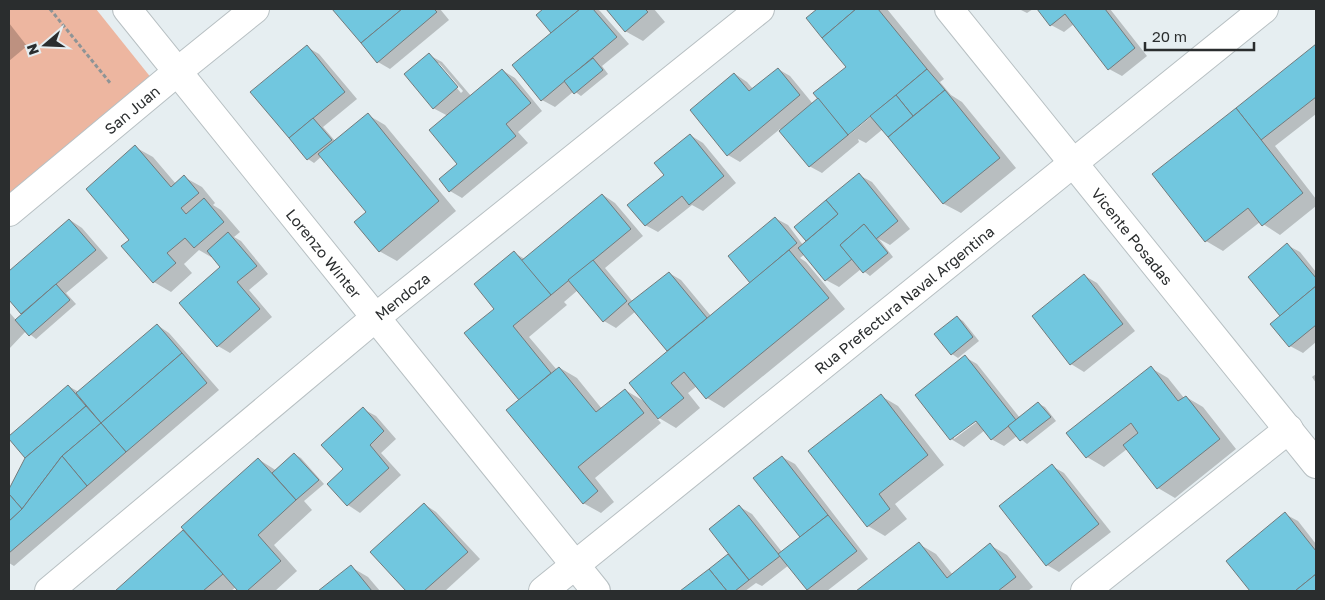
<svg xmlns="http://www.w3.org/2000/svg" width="1325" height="600" font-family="'Golos Text',sans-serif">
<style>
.green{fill:#edb6a0}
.shadow{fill:#0003;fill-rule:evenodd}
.building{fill:#71c7df;stroke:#737b7d}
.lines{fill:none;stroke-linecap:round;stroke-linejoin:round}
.street-casing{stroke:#b8c0c3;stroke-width:30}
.path{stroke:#8e9496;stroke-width:3;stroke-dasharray:4 2.5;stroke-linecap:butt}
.street{stroke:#fff;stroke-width:28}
.labels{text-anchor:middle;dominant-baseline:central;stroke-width:4;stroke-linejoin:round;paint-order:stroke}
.street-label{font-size:15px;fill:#2a2d2e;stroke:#e6eef1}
</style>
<rect width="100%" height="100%" fill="#e6eef1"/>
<path class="green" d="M9 9H96L152 79 9 195Z"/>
<g class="shadow">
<path d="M334 9H440L449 20 390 69 378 62Z"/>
<path d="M545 9H597L600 11 629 44 602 66 608 74 581 96 574 91 555 107 542 100 553 33 538 15Z"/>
<path d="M607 9H654L665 22 643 41 625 31Z"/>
<path d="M819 9H887L944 79 940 82 951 95 962 102 1016 168 961 213 944 204 883 129 866 143 858 139 859 142 822 173 809 166 780 129 740 162 728 155 735 74 747 82 753 89 778 69 790 76 813 104 847 67 808 18ZM906 85 907 87 849 135 848 133Z"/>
<path d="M1019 9H1033L1027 13Z"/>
<path d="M1038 9H1110L1147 56 1122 76 1109 69 1074 24 1064 32 1051 25Z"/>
<path d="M9 23 27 46 9 61Z"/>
<path d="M1316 46V114L1275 146 1316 199V206L1280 235 1260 222 1223 251 1206 241 1154 174Z"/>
<path d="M307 47 319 54 357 99 323 127 336 142 368 115 385 125 456 211 397 261 379 251 368 212 322 156 314 163 308 159Z"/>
<path d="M429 55 442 62 471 96 502 70 515 78 542 111 518 132 528 143 462 198 450 191 459 164 448 116 433 108ZM436 63H439L463 91 461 93Z"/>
<path d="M690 135 703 143 736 183 703 211 692 205 658 232 645 225 666 175Z"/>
<path d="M135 147 153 157 176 184 184 177 202 187 215 203 213 205 221 210 240 232 234 237 241 241 268 274 249 290 272 317 230 353 218 346 222 267 213 256 211 257 199 250 184 264 192 273 171 292 154 282 123 246 131 240Z"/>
<path d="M859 175 872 182 910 229 890 245 879 239 893 257 870 276 861 269 839 287 826 280 805 254 800 258 806 262 845 309 724 408 707 398 697 386 688 393 700 408 676 428 654 415 661 423 595 478 614 502 601 513 583 503 521 400 496 309 514 253 525 259 603 195 615 203 643 236 605 268 633 302 669 273 681 280 711 316 752 282 775 218 788 225 803 245ZM578 290 604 321 616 328 636 311 668 351 647 403 625 390 602 409 577 378 560 368 557 370 529 337 567 305 564 302Z"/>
<path d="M70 220 82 228 108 258 66 293 76 304 36 339 26 331 9 349V312L16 320 23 314 9 298V273Z"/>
<path d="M1287 245 1300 252 1316 272V342L1303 353 1290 346 1272 324 1282 316Z"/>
<path d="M1085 276 1097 283 1135 331 1084 372 1071 364 1033 316Z"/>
<path d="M957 317 963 321 979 341 958 358 952 354Z"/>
<path d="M157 325 169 333 219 390 14 566 9 563V488L10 489 27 458 9 437 68 386 79 392Z"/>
<path d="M965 357 977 364 1020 418 1039 404 1045 407 1056 421 1027 444 1017 436 1004 446 991 439 985 430 964 447 951 439 917 395ZM980 416 982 418 954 439V436Z"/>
<path d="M1151 368 1168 378 1184 398 1186 397 1203 407 1236 449 1175 498 1158 488 1127 449 1104 467 1087 457Z"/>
<path d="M1316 374V383L1312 377Z"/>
<path d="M881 396 898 406 944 465 895 504 907 519 885 536 868 526Z"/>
<path d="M363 409 376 416 396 439 381 453 401 475 360 513 348 505 328 484 345 469Z"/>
<path d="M294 454 301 458 324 484 304 501 312 510 274 545 297 571 275 591H240L236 587 231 591H117L185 530 258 459 277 471Z"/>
<path d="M782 457 795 464 868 559 827 591H811L808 590 789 565 762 586 756 583 745 591H682L728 555 733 558 740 507 752 514 782 552 802 537Z"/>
<path d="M1052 466 1064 473 1111 532 1059 572 1047 565Z"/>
<path d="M424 504 436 512 480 559 445 591H408L372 552Z"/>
<path d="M1285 514 1298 521 1316 544V591H1252L1227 561Z"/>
<path d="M919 544 936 554 953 575 990 545 1007 555 1033 587 1028 591H858Z"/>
<path d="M351 567 368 577 380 591H320Z"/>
</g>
<g class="building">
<path d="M332 9H402L361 43Z"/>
<path d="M402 9H434L437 12 377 63 361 43Z"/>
<path d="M543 9H580L551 33 536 15Z"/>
<path d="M580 9H593L617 37 541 101 512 65Z"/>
<path d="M606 9H645L648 12 625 32Z"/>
<path d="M817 9H856L822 38 806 18Z"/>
<path d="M856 9H878L927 69 848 135 813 93 846 67 822 38Z"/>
<path d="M1037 9H1105L1135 48 1108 70 1065 14 1050 26Z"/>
<path d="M1316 44V97L1261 140 1236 108Z"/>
<path d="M307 45 345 92 289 138 250 92Z"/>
<path d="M429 53 458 87 433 109 404 74Z"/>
<path d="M593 58 603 70 574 94 564 81Z"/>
<path d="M778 68 800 95 727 156 690 110 734 73 749 91Z"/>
<path d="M502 69 531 103 506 124 516 136 449 192 439 179 457 164 429 130Z"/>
<path d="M927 69 945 90 913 116 896 95Z"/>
<path d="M945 90 1000 158 943 204 888 137Z"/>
<path d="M896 95 913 116 888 137 870 116Z"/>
<path d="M818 98 848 135 809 167 779 131Z"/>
<path d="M1236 108 1303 193 1262 226 1248 208 1205 242 1152 174Z"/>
<path d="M368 113 439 201 379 252 354 222 366 212 318 154Z"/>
<path d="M313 118 332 140 307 160 289 138Z"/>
<path d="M690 134 724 176 689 205 682 196 645 226 627 205 664 175 654 163Z"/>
<path d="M135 145 171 187 184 175 199 193 181 208 186 214 204 198 224 222 194 248 185 238 167 253 176 263 153 283 121 246 129 240 86 189Z"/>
<path d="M859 173 898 221 876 239 864 224 840 245 852 259 825 281 798 248 838 214 826 200Z"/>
<path d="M602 194 631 229 551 295 521 261Z"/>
<path d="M826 200 838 214 806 241 794 227Z"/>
<path d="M775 217 797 243 750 283 728 256Z"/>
<path d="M69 219 96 250 21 314 9 300V271Z"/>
<path d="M864 224 888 253 863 273 840 245Z"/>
<path d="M228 232 257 266 237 282 260 309 217 347 179 303 220 267 207 251Z"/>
<path d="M1287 243 1316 278V286L1280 316 1248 277Z"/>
<path d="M789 250 829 298 706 399 684 372 671 383 684 398 658 419 629 383Z"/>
<path d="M514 251 551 295 513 326 551 373 519 400 464 333 494 309 474 284Z"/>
<path d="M593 260 627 301 603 322 568 280Z"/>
<path d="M669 272 707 318 667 351 628 304Z"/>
<path d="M1084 274 1123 324 1070 365 1032 316Z"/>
<path d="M56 284 70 300 29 336 15 320Z"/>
<path d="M1316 286V325L1289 347 1270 324Z"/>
<path d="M957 316 973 337 951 355 934 334Z"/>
<path d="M157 324 182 353 101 423 76 393Z"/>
<path d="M182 353 207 383 126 452 101 423Z"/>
<path d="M965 355 1016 420 991 440 976 421 950 440 915 395Z"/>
<path d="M1151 366 1178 401 1186 396 1220 439 1157 489 1123 445 1138 433 1131 423 1086 458 1066 433Z"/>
<path d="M559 367 596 412 625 389 644 413 578 467 598 491 583 504 506 410Z"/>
<path d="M68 385 86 406 25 458 9 439V436Z"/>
<path d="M881 394 928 455 879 494 890 509 867 527 808 451Z"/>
<path d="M1038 402 1051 417 1020 441 1008 426Z"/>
<path d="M86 406 101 423 62 456 22 509 9 494V489L25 458Z"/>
<path d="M363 407 384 431 370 445 389 468 347 506 327 484 343 469 321 445Z"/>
<path d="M101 423 126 452 87 486 62 456Z"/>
<path d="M294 453 319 480 296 500 272 473Z"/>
<path d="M62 456 87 486 9 553V521L22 509Z"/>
<path d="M782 456 828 515 800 537 753 478Z"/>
<path d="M258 458 296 500 258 535 281 561 247 591H238L181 527Z"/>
<path d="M1052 464 1099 524 1046 566 999 506Z"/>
<path d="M9 494 22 509 9 521Z"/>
<path d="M424 503 468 552 424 591H406L370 552Z"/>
<path d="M739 505 780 556 749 580 709 529Z"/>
<path d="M1285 512 1316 551V574L1295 591H1250L1226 561Z"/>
<path d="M828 515 857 551 807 590 778 554Z"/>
<path d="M183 530 223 574 203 591H115Z"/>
<path d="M919 542 947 578 990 543 1016 577 998 591H856Z"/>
<path d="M728 554 749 580 735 591H727L709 569Z"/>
<path d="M351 565 372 591H318Z"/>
<path d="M709 569 727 591H680Z"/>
<path d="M1316 574V591H1295Z"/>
</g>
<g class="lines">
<g class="street-casing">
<g id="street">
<path id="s1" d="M127 9 596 591"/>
<path id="s2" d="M949 9 1316 464"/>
<path id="s3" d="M9 212 177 72 255 9"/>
<path id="s4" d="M49 591 375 318 760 9"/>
<path id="s5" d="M543 591 1264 9"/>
<path d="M1085 591 1289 429"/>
</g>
</g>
<path class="path" d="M50 9 111 84"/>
<use href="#street" class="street"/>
</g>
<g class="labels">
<g class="street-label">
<text stroke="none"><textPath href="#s3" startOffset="160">San Juan</textPath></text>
<text stroke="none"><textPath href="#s2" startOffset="292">Vicente Posadas</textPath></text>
<text stroke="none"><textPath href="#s1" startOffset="314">Lorenzo Winter</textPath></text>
<text stroke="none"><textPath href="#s4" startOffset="460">Mendoza</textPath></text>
<text stroke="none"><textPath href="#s5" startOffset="464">Rua Prefectura Naval Argentina</textPath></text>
</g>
</g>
<rect width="1325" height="600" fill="none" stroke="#2a2d2e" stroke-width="20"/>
<g transform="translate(45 45) rotate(251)" stroke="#e6eef1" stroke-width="4" paint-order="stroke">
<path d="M0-4L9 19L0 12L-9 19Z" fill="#2a2d2e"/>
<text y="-8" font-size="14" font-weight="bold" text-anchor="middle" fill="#2a2d2e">N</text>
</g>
<path d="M1145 42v8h109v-8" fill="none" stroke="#2a2d2e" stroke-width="2.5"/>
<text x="1152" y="42" font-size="15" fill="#2a2d2e" stroke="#e6eef1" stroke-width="4" paint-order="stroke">20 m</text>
</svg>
